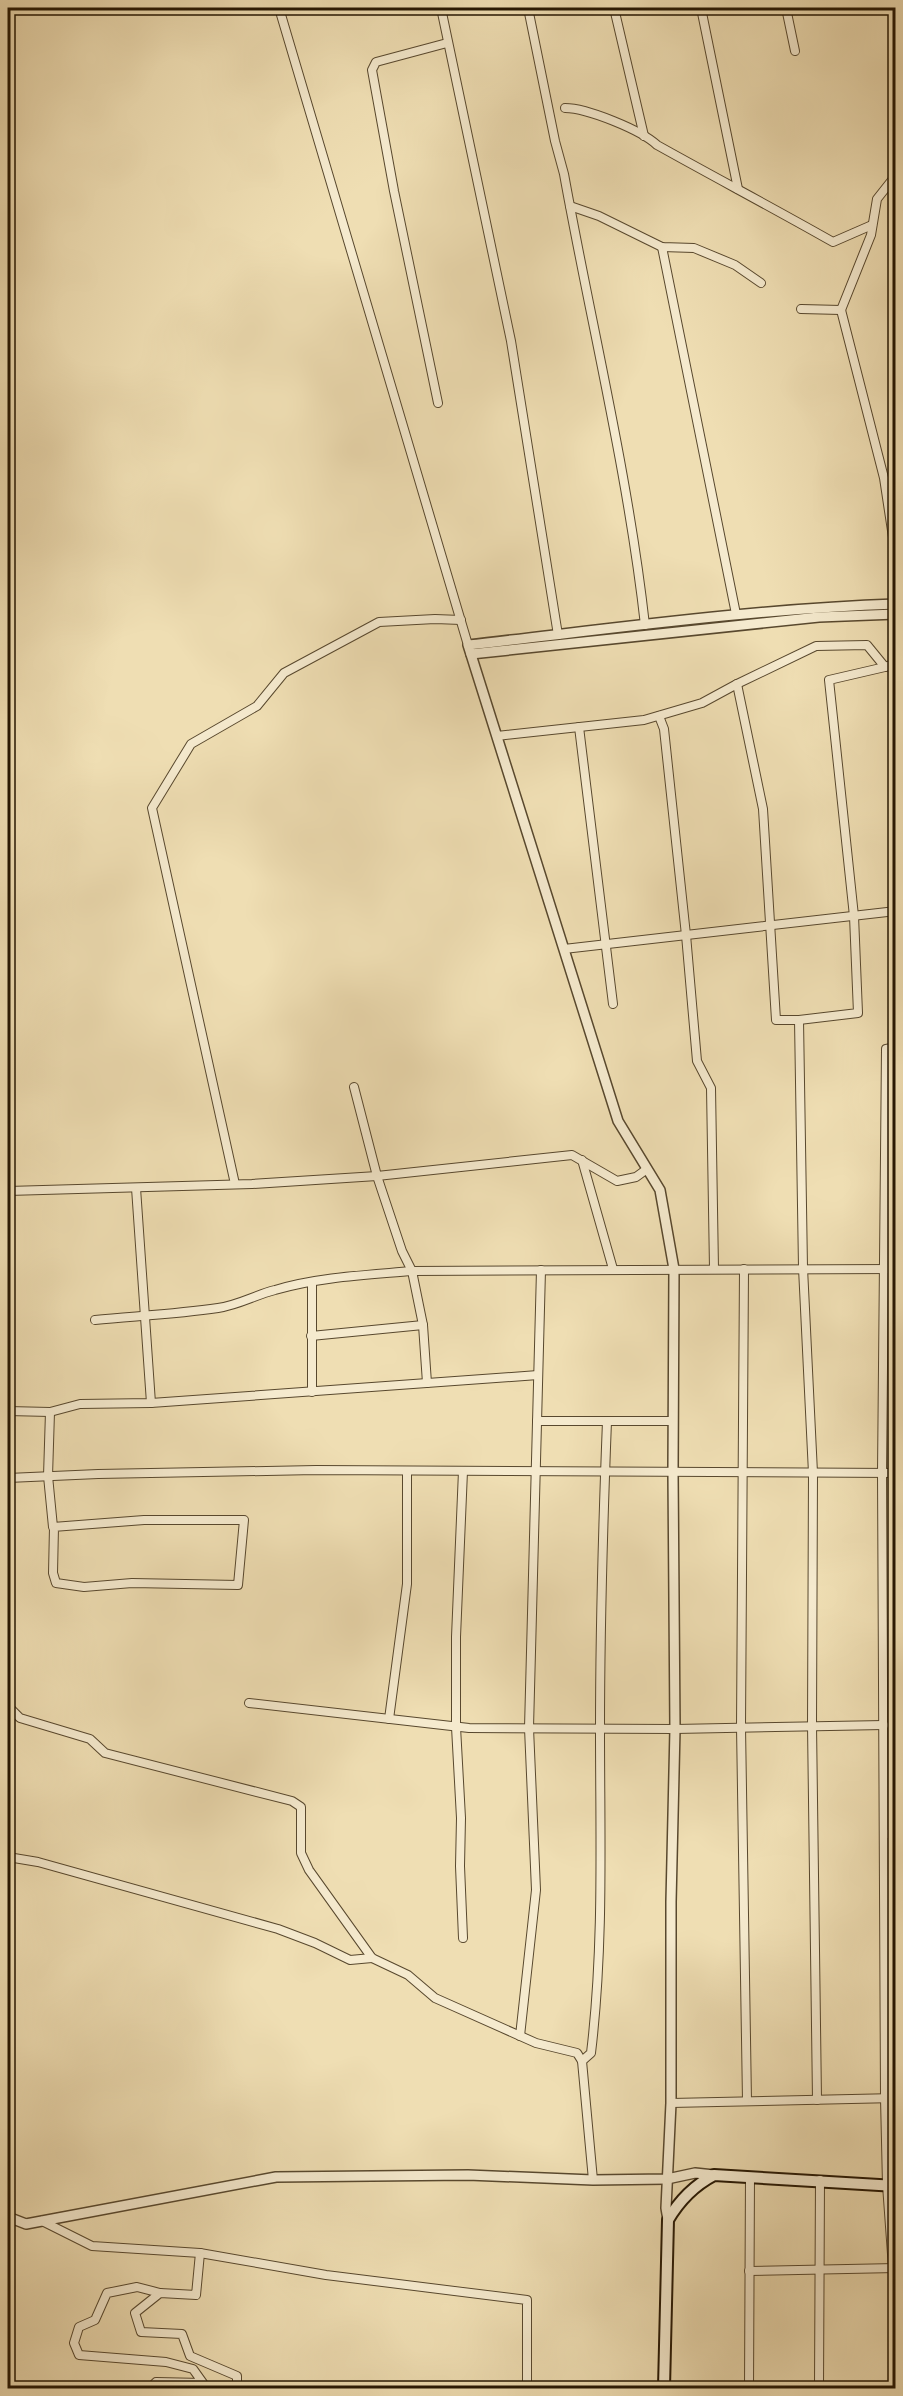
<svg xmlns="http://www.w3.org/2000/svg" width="903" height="2396" font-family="'IM FELL Great Primer',serif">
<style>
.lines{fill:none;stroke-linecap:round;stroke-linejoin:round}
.minor-casing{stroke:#58482e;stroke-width:10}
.tertiary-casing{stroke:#58482e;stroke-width:12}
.secondary-casing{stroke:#251602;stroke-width:14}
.minor{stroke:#f5eace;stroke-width:8}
.tertiary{stroke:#f5eace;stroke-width:9}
.secondary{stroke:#f5eace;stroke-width:10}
</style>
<rect width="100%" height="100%" fill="#efdeb3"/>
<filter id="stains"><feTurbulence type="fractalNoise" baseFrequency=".00333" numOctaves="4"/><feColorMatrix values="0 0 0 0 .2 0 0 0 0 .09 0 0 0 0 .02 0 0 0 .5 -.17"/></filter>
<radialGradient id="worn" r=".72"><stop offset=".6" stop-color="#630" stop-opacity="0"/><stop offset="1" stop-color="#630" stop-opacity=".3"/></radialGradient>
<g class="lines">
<g class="minor-casing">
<g id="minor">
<path d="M279 8 468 645"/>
<path d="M441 8 511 341 558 635"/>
<path d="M528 8 555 141 564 174C591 324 628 473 645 625"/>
<path d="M614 8 644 136"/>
<path d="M701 8 738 189"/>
<path d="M786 8 795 51"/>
<path d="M565 108C587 108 641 130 657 145 716 178 775 209 833 242L872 225"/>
<path d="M570 206 599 216 662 247 694 248 735 265 761 283"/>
<path d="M662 247 736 614"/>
<path d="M801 309 841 310 871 235 877 199 896 175"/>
<path d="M841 310 884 478 896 557"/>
<path d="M438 403 394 191 372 70 376 62 447 43"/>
<path d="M737 684 763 809 776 1020H799L803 1268 813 1473 812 1725 817 2100"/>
<path d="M659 716 664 729 686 935 697 1061 711 1088 714 1269"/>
<path d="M579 727 613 1004"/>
<path d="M497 736 644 720 702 703 737 684 816 646 867 645 885 667 896 663"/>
<path d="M564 949 896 911"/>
<path d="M799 1020 858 1013 854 916 829 680 885 667"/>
<path d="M354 1087 377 1176 402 1251 412 1271 423 1325 427 1383"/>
<path d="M582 1160 613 1269"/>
<path d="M235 1184 152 808 191 744 257 706 284 673 379 622 435 619 461 620"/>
<path d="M136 1188 151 1403"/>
<path d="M8 1191 252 1184 377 1176 572 1155 617 1181 636 1177 647 1169"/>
<path d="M744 1269 741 1727 747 2101"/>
<path d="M312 1283V1392"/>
<path d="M95 1320C136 1316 177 1314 218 1308 239 1305 255 1295 275 1290 319 1277 367 1275 412 1271L896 1269"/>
<path d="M311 1336 423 1325"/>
<path d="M8 1411 50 1412 80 1404 151 1403 538 1375"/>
<path d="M50 1412 48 1476 53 1527 144 1520H244L238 1585 132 1583 84 1587 56 1583 53 1573 54 1527"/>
<path d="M537 1421H673"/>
<path d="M8 1478 98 1474 316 1470 896 1473"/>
<path d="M249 1703 469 1728 675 1729 884 1725"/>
<path d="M8 1706 20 1718 90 1739 105 1753 292 1801 301 1807V1853L309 1870 372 1958 408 1975 435 1998 536 2043 577 2053 582 2061 593 2180"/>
<path d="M389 1719 407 1584V1471"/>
<path d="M884 1834H896"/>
<path d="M8 1857 38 1862 278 1929 315 1943 350 1960 372 1958"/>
<path d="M463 1938 460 1866 461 1818 456 1727V1637L463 1471"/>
<path d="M520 2036 536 1890 529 1728 541 1270"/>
<path d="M582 2061 591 2053C604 1945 600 1838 600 1730 600 1627 603 1524 607 1421"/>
<path d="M671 2103 896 2098"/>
<path d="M42 2221 92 2246 200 2253 326 2275 527 2300V2388"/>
<path d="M200 2253 196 2295 160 2293 135 2313 141 2332 182 2334 190 2356 237 2376V2388"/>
<path d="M749 2271 896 2268"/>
<path d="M150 2388 156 2382 203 2383 193 2369 166 2362 79 2355 74 2343 79 2327 95 2320 107 2293 137 2287 160 2293"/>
<path d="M749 2388 750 2177"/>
<path d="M819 2388 820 2180"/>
<path d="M894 2388 893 2268 887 2185 885 2098 882 1473 886 1049 896 1047"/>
</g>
</g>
<g class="tertiary-casing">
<g id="tertiary">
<path d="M471 654 819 617 896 614"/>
<path d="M8 2217 26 2224 276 2177 468 2175 593 2180 667 2179 695 2173 714 2175"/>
<path d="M668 2220 666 2208 671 2103V1902L675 1729 673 1472 674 1269 660 1190 618 1121 468 645C610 629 752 609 896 604"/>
</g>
</g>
<g class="secondary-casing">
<path id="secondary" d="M664 2388 668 2220C679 2201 695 2185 714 2175L896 2186"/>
</g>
<use href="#minor" class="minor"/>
<use href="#tertiary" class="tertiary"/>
<use href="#secondary" class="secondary"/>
</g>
<rect width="903" height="2396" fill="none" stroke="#efdeb3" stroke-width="30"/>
<rect x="9" y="9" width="885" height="2378" fill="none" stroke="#251602" stroke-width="3"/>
<rect x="15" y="15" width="873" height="2366" fill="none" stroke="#251602" stroke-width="1.5"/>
<rect width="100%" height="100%" filter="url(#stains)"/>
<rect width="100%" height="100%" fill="url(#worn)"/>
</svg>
